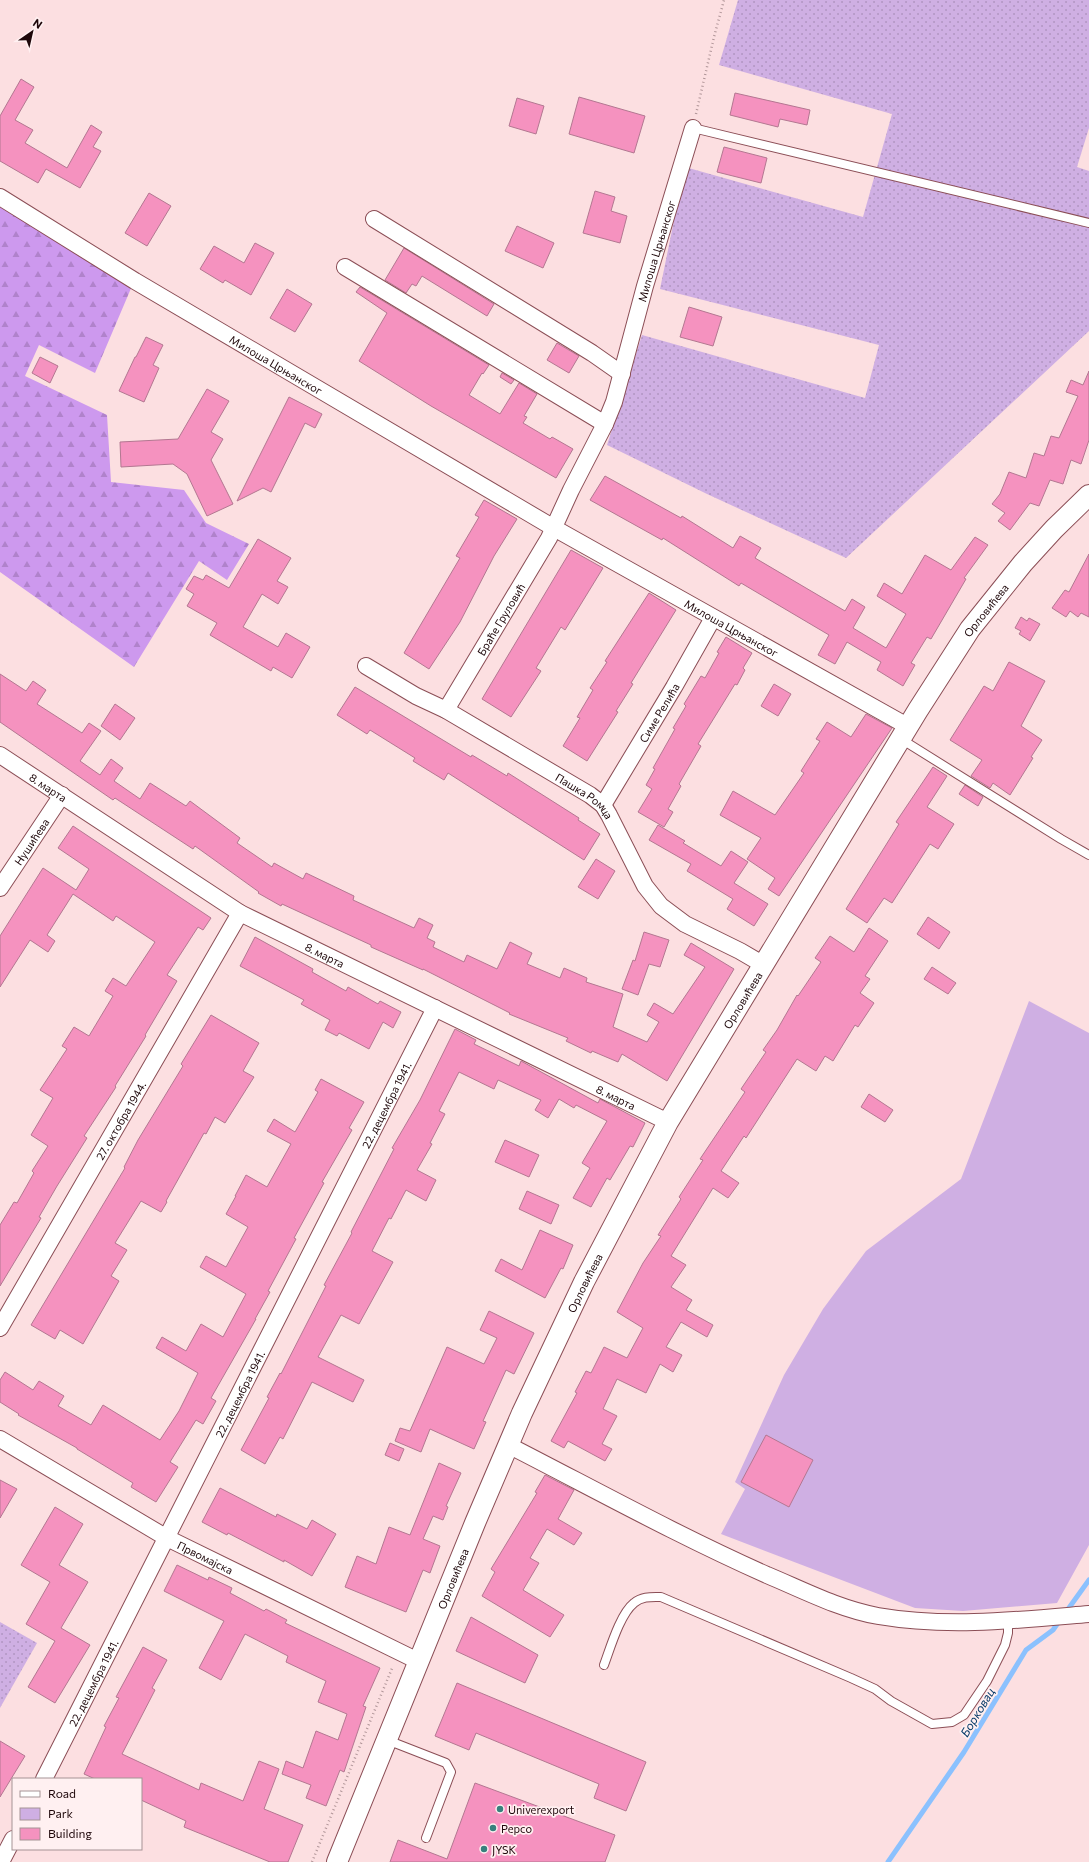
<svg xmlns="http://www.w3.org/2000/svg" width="1089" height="1862" font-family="Commissioner,sans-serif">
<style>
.grass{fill:url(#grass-dots)}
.forest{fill:url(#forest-firs)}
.park{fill:#cfafe3}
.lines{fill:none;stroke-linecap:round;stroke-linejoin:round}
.stream{stroke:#8bc1fe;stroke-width:5}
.building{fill:#f592bf;stroke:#b37791}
.service-casing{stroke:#8b4e56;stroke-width:10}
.minor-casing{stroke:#8b4e56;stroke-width:18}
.tertiary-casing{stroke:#8b4e56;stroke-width:22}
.path{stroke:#b19699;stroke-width:2.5;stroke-dasharray:1 3;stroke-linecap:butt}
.service{stroke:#fff;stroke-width:8}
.minor{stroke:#fff;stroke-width:16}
.tertiary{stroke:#fff;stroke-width:20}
.poi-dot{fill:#37807d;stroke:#fff0f1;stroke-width:1.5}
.labels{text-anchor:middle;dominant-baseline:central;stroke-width:3.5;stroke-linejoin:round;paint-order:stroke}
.street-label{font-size:11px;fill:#1e070a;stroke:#fff0f1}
.poi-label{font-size:11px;fill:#1e070a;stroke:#fff0f1;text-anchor:start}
.water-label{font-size:12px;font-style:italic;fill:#063a68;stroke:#fff0f1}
</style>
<defs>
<pattern id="grass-dots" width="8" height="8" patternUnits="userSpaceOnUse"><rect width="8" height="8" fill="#cfafe3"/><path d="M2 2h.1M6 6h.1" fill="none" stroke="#b195c1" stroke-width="1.8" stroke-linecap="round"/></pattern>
<pattern id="forest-firs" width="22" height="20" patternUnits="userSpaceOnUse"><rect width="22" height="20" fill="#cd99ee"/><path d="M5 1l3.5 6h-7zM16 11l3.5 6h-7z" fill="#b082cb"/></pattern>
</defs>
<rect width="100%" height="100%" fill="#fcdfe1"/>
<g class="grass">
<path d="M738 0H1089V128L1077 167 1089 171V331L846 558 707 494 607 445 642 335 865 398 879 345 660 289 685 167 863 217 892 114 719 65Z"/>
<path d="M0 1622 37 1643 0 1708Z"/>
</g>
<path class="forest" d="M0 205 132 286 95 373 39 345 25 376 107 415 111 482 184 490 206 523 249 544 227 580 199 561 134 667 0 572Z"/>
<path class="park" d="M1029 1001 1089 1033V1545L1057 1603 963 1611 915 1608 721 1534 745 1489 735 1482 784 1375 823 1309 866 1251 961 1179Z"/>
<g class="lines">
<g class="stream">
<path d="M1066 1612 1089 1580"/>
<path d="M888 1862 964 1752 1026 1650 1053 1630 1060 1620"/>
</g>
</g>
<g class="building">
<path d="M21 79 34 87 15 120 33 130 25 143 67 168 91 125 102 132 93 147 101 151 80 188 46 169 38 183 0 161V116Z"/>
<path d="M735 93 810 110 807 125 780 119 778 127 730 115Z"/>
<path d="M579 97 645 116 634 153 569 134Z"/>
<path d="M517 98 544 106 536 134 509 126Z"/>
<path d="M724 147 767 158 761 183 717 172Z"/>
<path d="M595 191 615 197 611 211 627 216 620 243 583 233Z"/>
<path d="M149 193 171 206 147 246 125 233Z"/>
<path d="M517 226 554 243 543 268 505 251Z"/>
<path d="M255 243 274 253 251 295 225 280 223 283 200 269 214 246 244 263Z"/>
<path d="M404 248 494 304 487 316 422 276 416 286 412 284 406 293 385 280Z"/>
<path d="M360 287 489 365 483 374 482 373 469 395 500 414 519 383 537 394 524 416 527 417 523 423 550 439 552 437 573 449 556 478 431 406 359 361 387 313 356 292Z"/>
<path d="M287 289 312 304 295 332 270 318Z"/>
<path d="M689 307 722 317 713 346 680 337Z"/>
<path d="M146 337 163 345 153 365 159 368 144 402 119 391 135 357H136Z"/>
<path d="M557 343 579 356 569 373 547 360Z"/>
<path d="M40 357 58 366 50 383 32 373Z"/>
<path d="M1089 371V440L1081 464 1071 460 1063 484 1050 480 1039 506 1030 503 1010 530 998 521 1005 513 992 504 1000 494 1009 472 1026 478 1034 453 1044 456 1051 436 1059 438 1078 396 1066 392 1071 380 1083 385Z"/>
<path d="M502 373 514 380 511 384 500 377Z"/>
<path d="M207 389 229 401 211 432 223 439 211 460 233 504 207 516 187 474 173 464 121 467 120 442 178 439Z"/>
<path d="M289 397 322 414 315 428 305 423 271 492 263 488 237 501Z"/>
<path d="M605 476 681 518 682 516 733 548 740 536 761 548 755 558 845 611 852 599 865 607 853 628 886 648 906 614 877 596 884 583 902 594 925 555 951 570 975 537 988 545 964 578 966 579 931 639 927 637 911 663 915 665 903 686 877 670 881 662 847 642 835 664 818 655 829 635 741 583 739 586 663 538 662 540 590 500Z"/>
<path d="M484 500 517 519 494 556 460 622 429 669 404 653 460 558 456 556 479 517 475 515Z"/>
<path d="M258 539 291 558 277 581 288 587 278 604 262 594 243 627 278 647 286 633 310 647 292 678 273 667 271 671 210 635 217 623 187 606 194 594 186 589 194 576 203 580 206 575 229 588Z"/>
<path d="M571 550 603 568 565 630 561 627 536 668 541 671 511 717 482 699Z"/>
<path d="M1089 554V617L1081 613 1078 617 1070 611 1066 617 1052 608 1065 590 1069 592Z"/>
<path d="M649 593 676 610 631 683 633 684 616 711 618 712 587 761 563 746 580 718 577 717 593 690 590 688 607 662 605 661Z"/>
<path d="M1021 617 1027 621 1029 618 1040 624 1030 641 1019 634 1021 631 1015 628Z"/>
<path d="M726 637 752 653 743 668 745 670 737 685 735 684 698 744 701 746 679 784 681 786 668 809 673 812 664 827 638 812 652 789 646 785 655 769 653 768 675 729 673 728 686 706 684 704 701 676 705 678 719 653 717 652Z"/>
<path d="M1009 662 1045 681 1021 726 1042 740 1031 757 1033 758 1010 795 993 783 990 788 971 776 982 760 950 740 984 686 993 691Z"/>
<path d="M0 674 26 691 33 681 46 690 37 704 82 733 89 723 101 731 80 761 100 775 111 759 123 768 114 781 140 799 150 783 186 806 190 801 240 838 237 843 272 867 274 863 303 879 306 873 354 896 353 900 414 928 419 918 433 925 427 938 435 942 433 947 464 962 467 955 497 969 510 942 532 953 527 964 560 978 564 968 587 978 586 982 623 994 613 1027 647 1042 659 1022 647 1015 654 1003 673 1014 705 967 684 955 691 943 734 969 667 1081 622 1054 618 1062 592 1051 591 1053 566 1041 568 1038 509 1014 510 1013 423 969V970L371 947V945L282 904 281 906 258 893 259 892 195 846 193 849 115 798 113 800 0 722Z"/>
<path d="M774 684 791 694 778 716 761 706Z"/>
<path d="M355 687 471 757 472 755 507 776 508 773 579 818 578 820 600 834 584 860 448 773 444 780 413 761 415 758 370 730 367 734 337 715Z"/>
<path d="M115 704 135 718 120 740 101 726Z"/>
<path d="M866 714 892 728 779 896 768 889 775 878 747 859 761 838 720 815 733 791 775 815 804 773 801 771 820 741 816 739 827 722 851 737Z"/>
<path d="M933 767 947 776 927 807 954 824 938 849 930 844 892 903 884 898 867 923 846 909 899 824 896 822Z"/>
<path d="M965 785 983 797 978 806 959 794Z"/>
<path d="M658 825 685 841 683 843 721 866 731 851 748 862 734 883 768 904 754 926 727 909 733 899 687 871 691 864 649 840Z"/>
<path d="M73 826 211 918 203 930 198 927 167 975 177 981 145 1035 146 1036 115 1086 116 1087 84 1136 87 1138 57 1186 39 1217 41 1218 0 1286V1225L14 1202 17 1203 34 1173 32 1171 48 1146 31 1135 53 1098 40 1090 67 1049 62 1046 74 1027 89 1036 113 996 105 991 113 978 126 986 155 942 116 916 113 921 73 894 47 935 55 941 48 952 30 940 0 987V936L43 868 76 890 89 869 58 848Z"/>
<path d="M596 859 615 871 598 899 578 887Z"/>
<path d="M928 917 950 932 939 949 917 934Z"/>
<path d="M869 928 888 941 865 976 870 979 860 993 874 1003 858 1027 855 1025 833 1061 825 1056 816 1071 797 1059 746 1138 744 1136 721 1171 739 1183 728 1198 713 1188 671 1256 686 1265 671 1287 692 1300 686 1310 713 1325 707 1337 681 1322 666 1347 682 1355 673 1372 660 1364 646 1393 617 1379 603 1409 617 1416 602 1444 612 1449 605 1461 568 1441 564 1448 551 1441 577 1393 575 1392 586 1371 591 1373 604 1347 627 1358 643 1328 617 1312 643 1263 661 1236 658 1235 681 1199 679 1197 703 1160 700 1159 745 1092 741 1089 766 1052 763 1050 777 1030 797 995 798 996 821 962 815 958 830 936 854 952Z"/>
<path d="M644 932 669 940 660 967 649 964 638 995 622 989 633 960 635 961Z"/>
<path d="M255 937 313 969 312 972 346 991 348 987 378 1004 380 1001 401 1012 393 1028 383 1022 369 1049 339 1033 337 1036 325 1030 330 1020 301 1004 304 1000 240 966Z"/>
<path d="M932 967 956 983 948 994 924 979Z"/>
<path d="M211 1015 259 1043 243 1071 254 1077 225 1123 215 1117 206 1134 204 1133 166 1201 167 1202 161 1212 141 1201 115 1243 127 1250 111 1276 119 1281 83 1344 60 1330 55 1339 31 1325 125 1168 124 1167 138 1140 183 1066 181 1064Z"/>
<path d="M455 1029 476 1040 474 1044 519 1066 521 1061 598 1103 600 1099 645 1123 633 1147 630 1146 610 1180 607 1178 591 1207 573 1198 590 1168 582 1163 607 1121 576 1105 574 1108 559 1099 548 1118 535 1110 541 1100 498 1080 494 1089 459 1072 439 1111 445 1114 430 1143 432 1144 417 1170 436 1180 426 1201 406 1190 391 1219 389 1218 372 1251 393 1262 359 1324 341 1315 318 1357 364 1380 353 1402 312 1382 283 1439 280 1437 265 1464 241 1450 269 1398 267 1397 280 1373 281 1374 326 1286 324 1285 352 1233 351 1232 394 1149 392 1148 420 1100Z"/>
<path d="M321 1079 364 1102 349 1128 352 1130 322 1182 324 1183 294 1238 296 1239 268 1291 270 1292 255 1319H256L211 1398 216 1401 203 1424 196 1420 170 1462 178 1467 156 1502 131 1487 133 1483 77 1449V1448L18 1415 19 1414 0 1402V1380L5 1372 33 1390 39 1381 64 1396 58 1406 91 1425 103 1405 160 1440 179 1411 198 1373 156 1348 162 1337 186 1351 201 1324 223 1337 246 1294 200 1267 206 1256 226 1267 248 1227 226 1214 236 1196H235L246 1175 267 1187 291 1144 267 1131 274 1119 295 1132 318 1092 315 1090Z"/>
<path d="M869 1094 893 1110 885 1122 861 1107Z"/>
<path d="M505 1140 539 1155 529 1177 495 1162Z"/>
<path d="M527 1191 559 1205 551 1224 519 1209Z"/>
<path d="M540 1230 573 1245 563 1269 561 1268 545 1298 495 1271 501 1259 522 1270Z"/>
<path d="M489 1311 534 1333 514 1374 506 1370 483 1421 486 1422 474 1449 430 1429 421 1452 395 1441 400 1428 410 1431 447 1347 484 1364 497 1338 480 1330Z"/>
<path d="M766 1435 813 1460 789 1507 741 1482Z"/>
<path d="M390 1443 404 1449 399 1461 385 1455Z"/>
<path d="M439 1463 461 1473 446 1506 448 1507 443 1520 433 1516 423 1539 440 1546 430 1573 423 1570 406 1612 345 1587 357 1556 376 1564 389 1527 410 1535Z"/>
<path d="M545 1475 574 1490 558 1519 582 1533 574 1545 547 1529 530 1558 539 1563 523 1590 564 1615 550 1637 482 1596 495 1572 491 1569 537 1493 535 1492Z"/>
<path d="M0 1480 17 1489 0 1518Z"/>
<path d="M220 1488 276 1517 277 1514 307 1529 312 1520 336 1534 312 1576 284 1560V1562L228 1533 227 1535 202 1522Z"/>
<path d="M55 1507 83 1524 59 1565 88 1582 61 1628 90 1645 55 1703 28 1687 55 1641 26 1624 50 1582 21 1565Z"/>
<path d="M177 1565 208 1580 209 1577 232 1588 230 1593 264 1611 266 1609 287 1620 285 1623 380 1668 363 1706 366 1707 344 1772 340 1770 326 1806 306 1798 311 1785 282 1774 286 1761 303 1768 316 1731 338 1740 347 1714 318 1702 326 1681 286 1662 288 1656 245 1634 221 1680 199 1668 224 1621 164 1591Z"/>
<path d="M471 1617 538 1655 525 1683 456 1651Z"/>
<path d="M143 1647 167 1660 152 1688 155 1690 122 1754 199 1790 201 1783 243 1801 259 1761 279 1769 264 1809 303 1825 288 1862H270L184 1827 186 1821 141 1800V1779H95L84 1774 106 1727 104 1726 119 1698 116 1697Z"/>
<path d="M457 1683 646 1762 626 1811 594 1798 599 1784 476 1733 469 1750 435 1736Z"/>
<path d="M0 1741 25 1756 0 1797Z"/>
<path d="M475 1783 615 1835 605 1862H390L398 1840 447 1859Z"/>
</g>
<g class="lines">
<g class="service-casing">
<g id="service">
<path d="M693 128 1089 223"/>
<path d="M901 739 1061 839 1089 855"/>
<path d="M604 1665C610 1649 620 1614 634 1603 642 1596 652 1597 661 1597L851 1678 875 1689 891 1701 932 1724 952 1722 964 1715 987 1681 1005 1645 1008 1633V1620"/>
<path d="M387 1740 446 1763 451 1772 426 1838"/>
</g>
</g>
<g class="minor-casing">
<g id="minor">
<path id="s1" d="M0 197 135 281 554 528 909 727"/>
<path d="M374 219 592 353 622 374"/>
<path d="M345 267 605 424"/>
<path id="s2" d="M366 666 416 696 446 710 590 795 603 805 609 815 645 886 661 906 685 924 740 951 764 965"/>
<path id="s3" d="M446 710 549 538 571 490 605 424 614 402 645 286 693 128"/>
<path id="s4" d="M0 755 240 913 668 1122"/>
<path id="s5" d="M603 805 674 687 713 618"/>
<path id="s6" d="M0 888 62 795"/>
<path id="s7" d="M0 1328 240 913"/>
<path id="s8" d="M0 1439 167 1538 418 1661"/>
<path d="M508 1445C594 1489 679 1536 767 1575 803 1590 839 1609 878 1616 948 1628 1019 1620 1089 1614"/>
<path id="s9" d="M44 1779 435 1008"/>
<path d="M1 1862 13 1839"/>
</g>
</g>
<g class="tertiary-casing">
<g id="tertiary">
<path id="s10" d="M337 1862 475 1523 522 1413 584 1282 668 1122 918 710 970 629 1023 563 1054 529 1089 495"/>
</g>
</g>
<g class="path">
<path d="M696 114 714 37 724 0"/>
<path d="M312 1862 393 1666"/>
</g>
<use href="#service" class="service"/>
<use href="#minor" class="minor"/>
<use href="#tertiary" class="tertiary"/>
</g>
<g class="poi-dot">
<circle cx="500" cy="1809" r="4"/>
<circle cx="493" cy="1828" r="4"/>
<circle cx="484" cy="1849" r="4"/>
</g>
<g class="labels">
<g class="street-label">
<text stroke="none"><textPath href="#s3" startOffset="508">Милоша Црњанског</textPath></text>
<text stroke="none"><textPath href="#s1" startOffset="323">Милоша Црњанског</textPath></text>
<text stroke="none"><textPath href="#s10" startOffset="1414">Орловићева</textPath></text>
<text stroke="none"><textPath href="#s3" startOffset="106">Браће Груловић</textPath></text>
<text stroke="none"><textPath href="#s1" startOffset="849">Милоша Црњанског</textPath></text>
<text stroke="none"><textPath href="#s5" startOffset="108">Симе Релића</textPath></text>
<text stroke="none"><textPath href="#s4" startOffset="58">8. марта</textPath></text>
<text stroke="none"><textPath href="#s2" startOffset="255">Пашка Ромца</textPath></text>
<text stroke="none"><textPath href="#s6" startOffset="56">Нушићева</textPath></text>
<text stroke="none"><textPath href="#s4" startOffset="382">8. марта</textPath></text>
<text stroke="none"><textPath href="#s10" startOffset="954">Орловићева</textPath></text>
<text stroke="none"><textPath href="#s4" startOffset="706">8. марта</textPath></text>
<text stroke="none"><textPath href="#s9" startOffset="756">22. децембра 1941.</textPath></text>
<text stroke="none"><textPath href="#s7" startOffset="240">27. октобра 1944.</textPath></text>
<text stroke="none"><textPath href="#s10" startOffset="630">Орловићева</textPath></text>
<text stroke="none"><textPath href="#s9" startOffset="432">22. децембра 1941.</textPath></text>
<text stroke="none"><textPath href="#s8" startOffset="237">Првомајска</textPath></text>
<text stroke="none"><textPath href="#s10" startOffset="306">Орловићева</textPath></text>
<text stroke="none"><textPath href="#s9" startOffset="108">22. децембра 1941.</textPath></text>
</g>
<g class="poi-label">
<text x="508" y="1809">Univerexport</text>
<text x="501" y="1828">Pepco</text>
<text x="492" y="1849">JYSK</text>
</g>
<g class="water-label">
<text transform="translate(977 1712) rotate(-59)">Борковац</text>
</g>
</g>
<rect x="12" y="1778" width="130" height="72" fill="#fff0f1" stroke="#a59395"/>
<rect x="20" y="1791" width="20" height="6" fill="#ffffff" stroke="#a59395"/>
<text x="48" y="1798" font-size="12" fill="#1e070a">Road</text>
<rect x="20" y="1808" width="20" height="12" fill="#cfafe3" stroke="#a59395"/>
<text x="48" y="1818" font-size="12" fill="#1e070a">Park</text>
<rect x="20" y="1828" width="20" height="12" fill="#f592bf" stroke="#a59395"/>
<text x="48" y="1838" font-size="12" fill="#1e070a">Building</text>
<g transform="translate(32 32) rotate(34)" stroke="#fff0f1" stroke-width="3" paint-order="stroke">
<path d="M0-3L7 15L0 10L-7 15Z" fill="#1e070a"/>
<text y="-6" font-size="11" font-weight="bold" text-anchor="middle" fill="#1e070a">N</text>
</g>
</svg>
